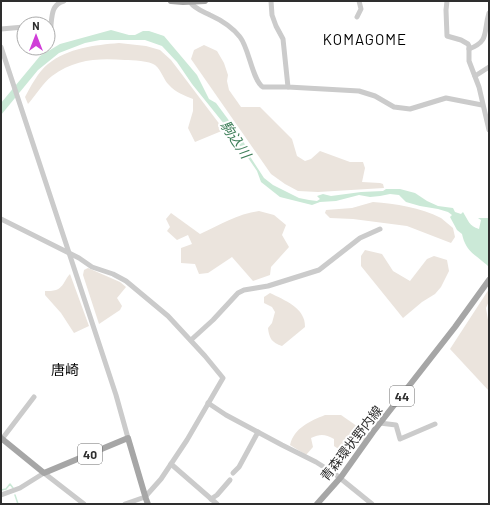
<svg xmlns="http://www.w3.org/2000/svg" width="490" height="505" font-family="Barlow,'Noto Sans JP',sans-serif">
<style>
.green{fill:#ebe4dd}
.water{fill:#cbe9d7}
.lines{fill:none;stroke-linecap:round;stroke-linejoin:round}
.stream{stroke:#cbe9d7;stroke-width:1.5}
.minor{stroke:#cbcbcb;stroke-width:5}
.major{stroke:#a6a6a6;stroke-width:6}
.labels{text-anchor:middle;dominant-baseline:central;stroke-width:4;stroke-linejoin:round;paint-order:stroke}
.shield{fill:#fff;stroke:#6d6d6d;stroke-width:1}
.shield-label{font-size:12px;font-weight:bold;fill:#2e2e2e}
.street-label{font-size:13px;fill:#2e2e2e;stroke:#fff}
.water-label{font-size:14px;font-style:italic;fill:#3d7e58;stroke:#fff}
.neighbourhood-label{font-size:14px;fill:#000;stroke:#fff}
.quarter-label{font-size:15px;letter-spacing:1px;fill:#000;stroke:#fff}
</style>
<rect width="100%" height="100%" fill="#fff"/>
<g class="green">
<path d="M119 43 146 46 160 50 171 60 224 130 195 142 188 128 193 111V99C185 96 175 92 169 85 163 79 162 71 155 65 150 61 132 60 125 60 98 58 75 59 52 76 43 83 36 95 28 104L25 97C31 86 38 72 48 64 68 48 95 45 119 43Z"/>
<path d="M204 45 217 51 224 63 228 75 227 81 229 90 241 107H260L292 139 297 156 305 161 311 159 320 151 350 162H363L365 168 362 182 380 183 383 184 384 188 318 192 298 191 285 184 271 174 191 59 194 50Z"/>
<path d="M373 202C396 204 420 207 441 218 445 221 449 225 453 228L455 237 451 243 407 226 353 219 330 218 325 213 326 210 352 208Z"/>
<path d="M259 211 274 215 286 225 282 235 289 247 271 267 270 275 253 281 232 257 208 273 199 274 195 264 181 263V248L192 244 188 235 177 240 167 231 170 227 166 219 171 213 200 234C220 225 237 214 259 211Z"/>
<path d="M365 250 382 254 393 271 410 281 427 259 434 256 447 260 449 271 441 287 435 294 422 302 403 318 361 266V256Z"/>
<path d="M88 268 120 282 126 287 117 298 122 306 120 310 99 324 83 275 84 270Z"/>
<path d="M70 274 89 326 74 333 61 313 45 295V291C49 291 53 291 56 290 63 288 65 279 70 274Z"/>
<path d="M489 289V301L486 308 489 326V391L450 349Z"/>
<path d="M270 293C284 300 306 308 305 327L282 346C272 343 269 338 268 328L272 323 275 312 272 307 264 303V297Z"/>
<path d="M325 415H341L364 431 365 438 353 450 343 452 334 446V439C325 434 320 434 311 438L313 447 306 455 290 445C294 428 310 421 325 415Z"/>
</g>
<path class="water" d="M111 30 129 35H135L143 31H149L164 36 197 75 209 99 216 103 236 130 249 151 251 158 264 178 273 185 299 198 309 200 317 201 320 199 317 196 323 194 331 196 361 192 383 191 386 189H400L415 193 427 201 438 206 453 208 455 212 461 214 463 212C468 220 469 226 479 229L481 220 478 218H489V267C477 255 466 253 462 234L457 230 450 217 452 215 448 212 438 209 420 206 406 202 399 195 390 194 380 196 370 197 359 195 336 201 320 202 312 205 280 197 261 182 257 171 229 130 192 84 177 62 162 46 145 40H100L85 43 59 53 38 70 1 115V103L40 56 60 44Z"/>
<g class="lines">
<g class="stream">
<path d="M1 490 6 489 10 484 13 488"/>
<path d="M15 495 18 504"/>
</g>
<g class="minor">
<path d="M271 1 272 15 276 26 283 39 288 87 359 91 375 96 394 107 410 109 446 98 482 105"/>
<path d="M447 1 446 10 447 36 461 40 468 44 469 46V61L479 87 489 130"/>
<path d="M190 2C195 9 202 11 210 15 221 20 233 28 240 37 249 48 253 82 263 87H288"/>
<path d="M357 17 361 9 359 1"/>
<path d="M48 28 51 27V25C52 15 52 4 64 1"/>
<path d="M1 29 24 27"/>
<path d="M1 47 116 395 128 438"/>
<path d="M469 49C490 41 483 32 489 13"/>
<path d="M475 76 489 67"/>
<path d="M1 219 79 258 92 267 113 274 126 281 168 316 205 356 223 378 187 440 161 479 145 497 125 504"/>
<path d="M191 340 213 320 238 293 244 290 268 286 319 270 360 238 380 229"/>
<path d="M208 403 226 415 282 445 316 462 335 474 372 504"/>
<path d="M380 423 396 425 400 439 435 424"/>
<path d="M2 439 34 397"/>
<path d="M171 464 217 504"/>
<path d="M233 473 239 467 258 432"/>
<path d="M1 495 20 488 44 473 84 504"/>
<path d="M211 499 217 495 230 480"/>
</g>
<g class="major">
<path d="M171 1 183 2 205 1"/>
<path d="M1 438 44 473 128 438 146 499 148 504"/>
<path d="M317 504 341 477 373 432 455 327 489 280"/>
</g>
</g>
<g class="labels">
<g class="shield">
<rect x="390" y="386" width="24" height="20" rx="3"/>
<rect x="78" y="444" width="24" height="20" rx="3"/>
</g>
<g class="shield-label">
<text x="402" y="396">44</text>
<text x="90" y="454">40</text>
</g>
<g class="street-label">
<text transform="translate(351 443) rotate(-52)">青森環状野内線</text>
</g>
<g class="water-label">
<text transform="translate(236 139) rotate(56)">駒込川</text>
</g>
<g class="neighbourhood-label">
<text x="65" y="369">唐崎</text>
</g>
<g class="quarter-label">
<text x="365" y="39">KOMAGOME</text>
</g>
</g>
<rect width="490" height="505" fill="none" stroke="#2e2e2e" stroke-width="4"/>
<g transform="translate(36 36)"><circle r="19" fill="#ffffff" stroke="#ababab"/>
<path d="M0-3L7 15L0 10L-7 15Z" fill="#d03dd8"/>
<text y="-6" font-size="11" font-weight="bold" text-anchor="middle" fill="#2e2e2e">N</text>
</g>
</svg>
